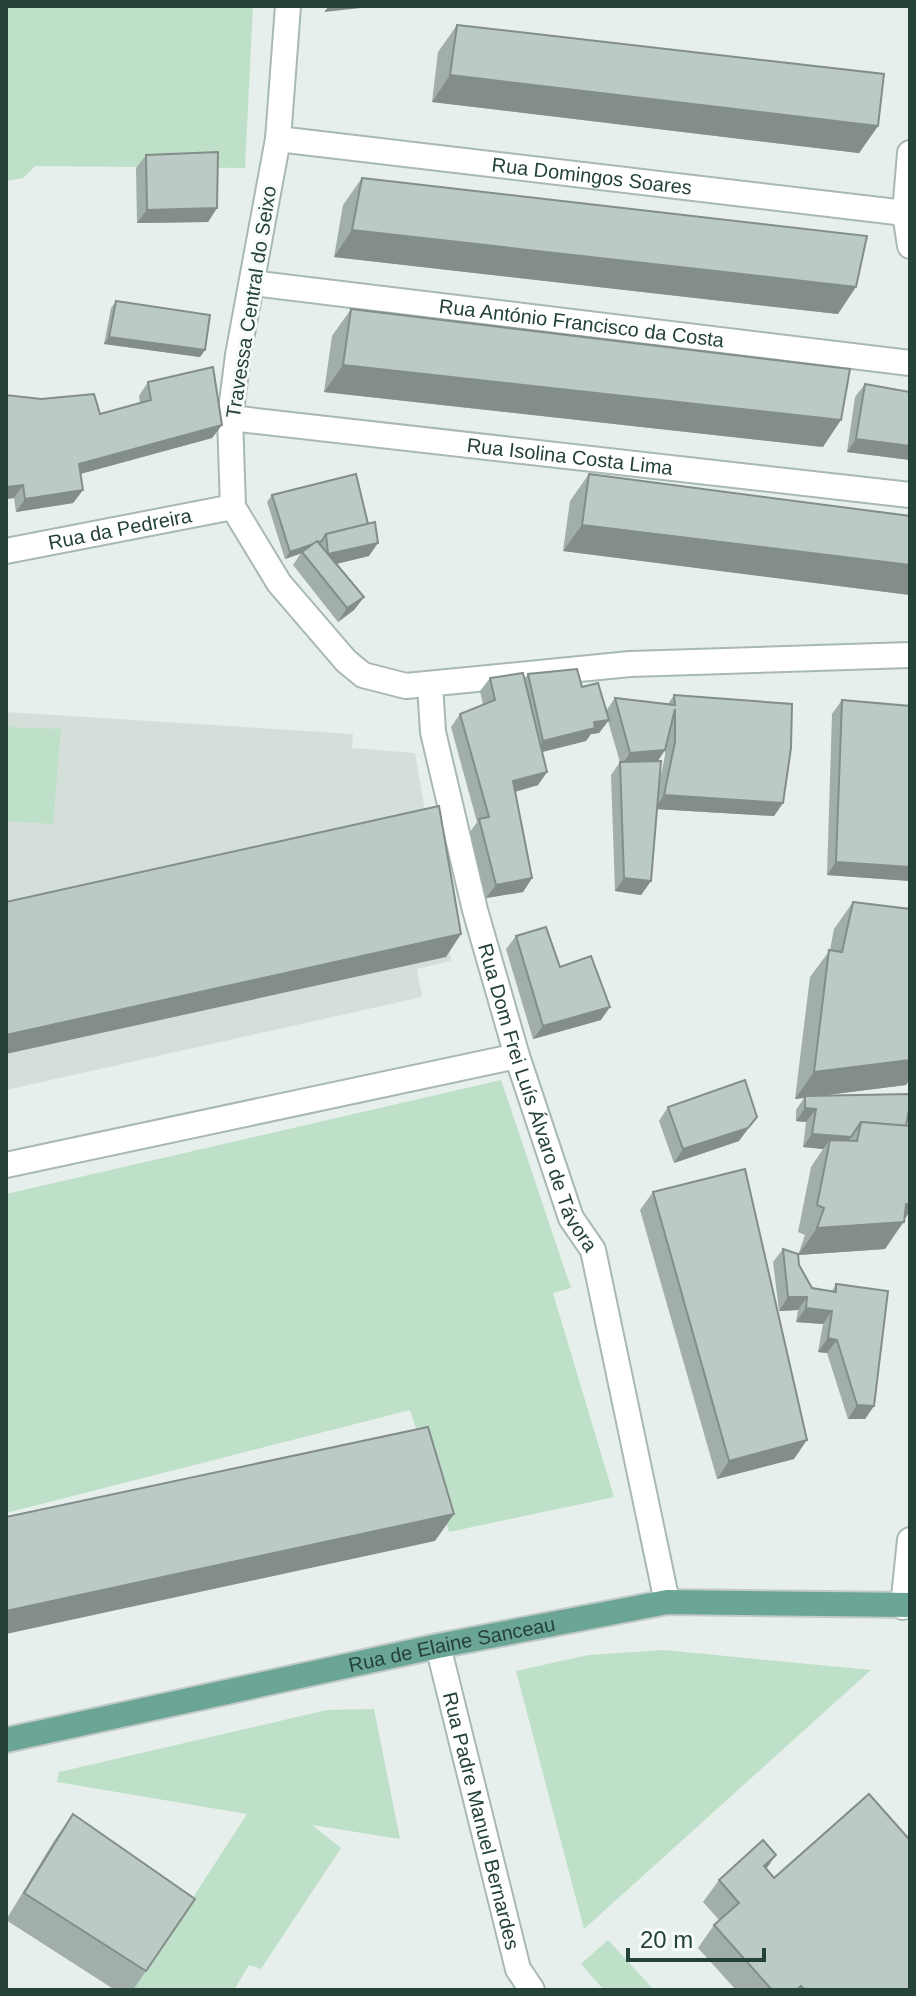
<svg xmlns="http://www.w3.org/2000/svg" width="916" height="1996" font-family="Helvetica,sans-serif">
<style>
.built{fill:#d4dfda}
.green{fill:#bfe0c8}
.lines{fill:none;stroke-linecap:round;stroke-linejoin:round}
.street-casing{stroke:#a8b8b2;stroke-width:28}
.primary-casing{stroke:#c2cac8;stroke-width:28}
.street{stroke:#fff;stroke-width:24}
.primary{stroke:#6aa596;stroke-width:24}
.wall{fill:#a1aea9;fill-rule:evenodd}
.shaded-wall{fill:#838d89}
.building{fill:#bbcac4;stroke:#838d89;stroke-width:2}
.labels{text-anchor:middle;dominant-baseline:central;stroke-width:6;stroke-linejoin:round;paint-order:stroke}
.street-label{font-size:20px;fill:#24423a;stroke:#f7fbf9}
</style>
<rect width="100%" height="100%" fill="#e6efeb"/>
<path class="built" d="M6 712 353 734 352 748 415 753 451 961 417 969 422 997 6 1090Z"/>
<g class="green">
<path d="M6 6H253L245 168 35 166 23 178 6 181Z"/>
<path d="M6 727 61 729 53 824 6 821Z"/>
<path d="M501 1080 571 1288 553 1293 614 1497 449 1532 410 1410 6 1513V1194Z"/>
<path d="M664 1650 871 1670 584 1929 516 1671 588 1655Z"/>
<path d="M374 1709 400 1839 312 1825 341 1848 261 1969 249 1965 234 1990H133L247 1814 57 1782 59 1772 327 1710Z"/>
<path d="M608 1940 654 1990H604L581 1964Z"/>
</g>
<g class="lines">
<g class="street-casing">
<g id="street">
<path d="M288 6 278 139 238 355 230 418 233 507 279 583 346 661 363 675 406 686 630 664 910 655"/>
<path id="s1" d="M278 139 905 213"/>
<path d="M910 153 905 213 910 246"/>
<path id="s2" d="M252 283 910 363"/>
<path id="s3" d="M230 418 910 495"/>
<path id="s4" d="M6 551 233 507"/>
<path id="s5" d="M430 685 433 732 475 910 517 1056 571 1218 593 1250 667 1602"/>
<path d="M6 1165 517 1056"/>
<path d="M903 1607 910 1540"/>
<path id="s6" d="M438 1646 518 1969 532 1990"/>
</g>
</g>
<g class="primary-casing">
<g id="primary">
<path id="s7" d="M6 1740 438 1646 667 1602 910 1605"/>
</g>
</g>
<use href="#street" class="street"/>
<use href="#primary" class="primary"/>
</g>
<g class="wall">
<path d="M457 25 878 126 859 153 432 102 438 52Z"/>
<path d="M146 155 217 208 208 222 137 223 136 168Z"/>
<path d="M362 178 838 314 334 257 343 205Z"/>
<path d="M116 301 205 350 200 357 104 344 111 308Z"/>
<path d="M351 309 823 447 324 392 332 336Z"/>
<path d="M148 382 222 425 212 438 80 474 83 490 73 503 16 512 14 498 6 499 100 414 140 403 139 396Z"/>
<path d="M865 384 910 392V460L847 452 855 397Z"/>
<path d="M589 474 910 516V595L563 551 570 501Z"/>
<path d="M272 495 369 556 336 564 364 597 354 610 338 622 293 565 301 553 285 559 267 502Z"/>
<path d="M528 674 582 687 606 711 615 698 668 704 674 695 783 803 774 816 657 809 651 881 641 895 615 891 611 775 620 762 608 721 599 733 591 734 586 741 542 752 547 772 538 785 515 792 532 878 523 892 486 898 470 832 477 822 451 727 460 714 483 705 480 691 490 678 524 679ZM665 750V755L658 790V761Z"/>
<path d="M842 700 910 881 827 875 832 714Z"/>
<path d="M853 902 910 909V1079L906 1085 819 1096 906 1126 904 1222 885 1249 798 1255 799 1265 812 1288 832 1291 836 1284 874 1406 865 1419H848L827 1353 818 1352 823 1324 796 1322 798 1310 779 1311 773 1262 783 1249 798 1255 805 1235 798 1232 811 1167 823 1149 803 1147 806 1122 796 1121V1110L804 1098 795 1099 810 977 830 950 834 929Z"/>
<path d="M516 936 560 967 601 1020 533 1039 506 949Z"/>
<path d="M668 1107 739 1141 674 1163 659 1121Z"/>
<path d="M653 1192 794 1459 717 1479 640 1210Z"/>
<path d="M73 1814 195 1899 133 1990H115L6 1920 54 1841Z"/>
<path d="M776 1855 766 1869 774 1878 910 1990H736L698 1948 714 1925 719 1920 703 1902 719 1880Z"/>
</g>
<g class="shaded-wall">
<path d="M329 6H379L324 12Z"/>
<path d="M450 75 878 126 859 153 432 102Z"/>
<path d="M217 208 208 222 137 223 147 210Z"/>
<path d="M352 230 856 287 838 314 334 257Z"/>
<path d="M109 337 205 350 200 357 104 344Z"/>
<path d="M343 365 841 420 823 447 324 392Z"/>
<path d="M222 425 212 438 69 477 79 464Z"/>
<path d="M856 439 910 446V460L847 452Z"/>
<path d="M23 485 14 498 6 499V487Z"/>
<path d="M83 490 73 503 16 512 25 499Z"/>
<path d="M582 525 910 565V595L563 551Z"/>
<path d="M322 541 317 548 285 559 290 552Z"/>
<path d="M378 543 369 556 319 568 328 554Z"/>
<path d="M364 597 354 610 338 622 347 608Z"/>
<path d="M609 720 599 733 591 734 586 741 534 754 543 741 594 722Z"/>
<path d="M665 750 656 763 621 766 630 753Z"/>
<path d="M547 772 538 785 504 795 513 781Z"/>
<path d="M664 795 783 803 774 816 655 809Z"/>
<path d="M836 862 910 867V881L827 875Z"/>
<path d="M532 878 523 892 486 898 496 885Z"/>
<path d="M624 878 651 881 641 895 615 891Z"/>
<path d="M461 934 446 957 6 1054V1035Z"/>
<path d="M610 1007 601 1020 533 1039 543 1026Z"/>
<path d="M910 1060V1079L906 1085 795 1099 814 1072Z"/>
<path d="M805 1108 816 1109 806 1122 796 1121Z"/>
<path d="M757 1117 739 1141 674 1163 683 1149Z"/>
<path d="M812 1134 851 1137 842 1150 830 1140 823 1149 803 1147Z"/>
<path d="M906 1204 910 1205V1211L885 1249 798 1255 817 1228Z"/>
<path d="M788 1297H807L798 1310 779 1311Z"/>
<path d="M806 1308 832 1311 823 1324 796 1322Z"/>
<path d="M828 1338 837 1340 827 1353 818 1352Z"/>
<path d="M857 1405 874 1406 865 1419H848Z"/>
<path d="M807 1440 794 1459 717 1479 729 1461Z"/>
<path d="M454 1514 435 1541 6 1634V1611Z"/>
<path d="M776 1855 760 1877 764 1866Z"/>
</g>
<g class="building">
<path d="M457 25 884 74 878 126 450 75Z"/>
<path d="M218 152 217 208 147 210 146 155Z"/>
<path d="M362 178 867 236 856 287 352 230Z"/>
<path d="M116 301 210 315 205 350 109 337Z"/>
<path d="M351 309 850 369 841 420 343 365Z"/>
<path d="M213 367 222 425 79 464 83 490 25 499 23 485 6 487V395L41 399 94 394 100 414 151 400 148 382Z"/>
<path d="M865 384 910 392V446L856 439Z"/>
<path d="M356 474 368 524 326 534 322 541 290 552 272 495Z"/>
<path d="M589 474 910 516V565L582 525Z"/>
<path d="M375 522 378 543 328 554 326 534Z"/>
<path d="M317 541 364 597 347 608 302 552Z"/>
<path d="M577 669 582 687 598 683 609 720 594 722 595 728 543 741 528 674Z"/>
<path d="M523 673 547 772 513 781 532 878 496 885 479 819 489 817 460 714 495 700 490 678Z"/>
<path d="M674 695 792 704 791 748 783 803 664 795 675 742V709L665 750 630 753 615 698 675 705Z"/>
<path d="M842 700 910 706V867L836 862Z"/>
<path d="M661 761 651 881 624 878 620 762Z"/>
<path d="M439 806 461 934 6 1035V902Z"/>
<path d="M853 902 910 909V1060L814 1072 829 950 842 952Z"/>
<path d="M546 927 560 967 591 956 610 1007 543 1026 516 936Z"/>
<path d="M745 1080 757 1117 748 1128 683 1149 668 1107Z"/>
<path d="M910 1094V1105L906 1126 861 1122 851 1137 812 1134 816 1109 805 1108V1096Z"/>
<path d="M861 1122 910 1126V1205L906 1204 904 1222 817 1228 824 1208 817 1205 830 1140 857 1141Z"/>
<path d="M745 1169 807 1440 729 1461 653 1192Z"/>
<path d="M783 1249 798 1254 799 1265 812 1288 836 1292V1284L888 1291 874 1406 857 1405 837 1340 828 1338 832 1311 806 1308 807 1297H788Z"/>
<path d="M428 1427 454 1514 6 1611V1517Z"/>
<path d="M869 1794 908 1838 910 1837V1990H805L801 1986 797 1990H772L714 1925 739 1903 719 1880 763 1840 776 1855 764 1866 774 1878Z"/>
<path d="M73 1814 195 1899 146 1971 24 1893Z"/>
</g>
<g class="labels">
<g class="street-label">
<text stroke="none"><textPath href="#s1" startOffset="316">Rua Domingos Soares</textPath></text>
<text transform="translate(251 302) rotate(-81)">Travessa Central do Seixo</text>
<text stroke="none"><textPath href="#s2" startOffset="332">Rua António Francisco da Costa</textPath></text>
<text stroke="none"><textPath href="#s3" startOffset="342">Rua Isolina Costa Lima</textPath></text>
<text stroke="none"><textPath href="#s4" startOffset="116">Rua da Pedreira</textPath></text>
<text stroke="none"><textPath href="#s5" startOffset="428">Rua Dom Frei Luís Álvaro de Távora</textPath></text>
<text stroke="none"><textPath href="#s7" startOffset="456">Rua de Elaine Sanceau</textPath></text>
<text stroke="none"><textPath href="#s6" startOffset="180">Rua Padre Manuel Bernardes</textPath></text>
</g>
</g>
<rect width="916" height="1996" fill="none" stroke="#24423a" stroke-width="16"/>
<path d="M628 1948v12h136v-12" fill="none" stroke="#24423a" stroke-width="4"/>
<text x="640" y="1948" font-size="24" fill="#24423a" stroke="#f7fbf9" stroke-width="6" paint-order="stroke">20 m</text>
</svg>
